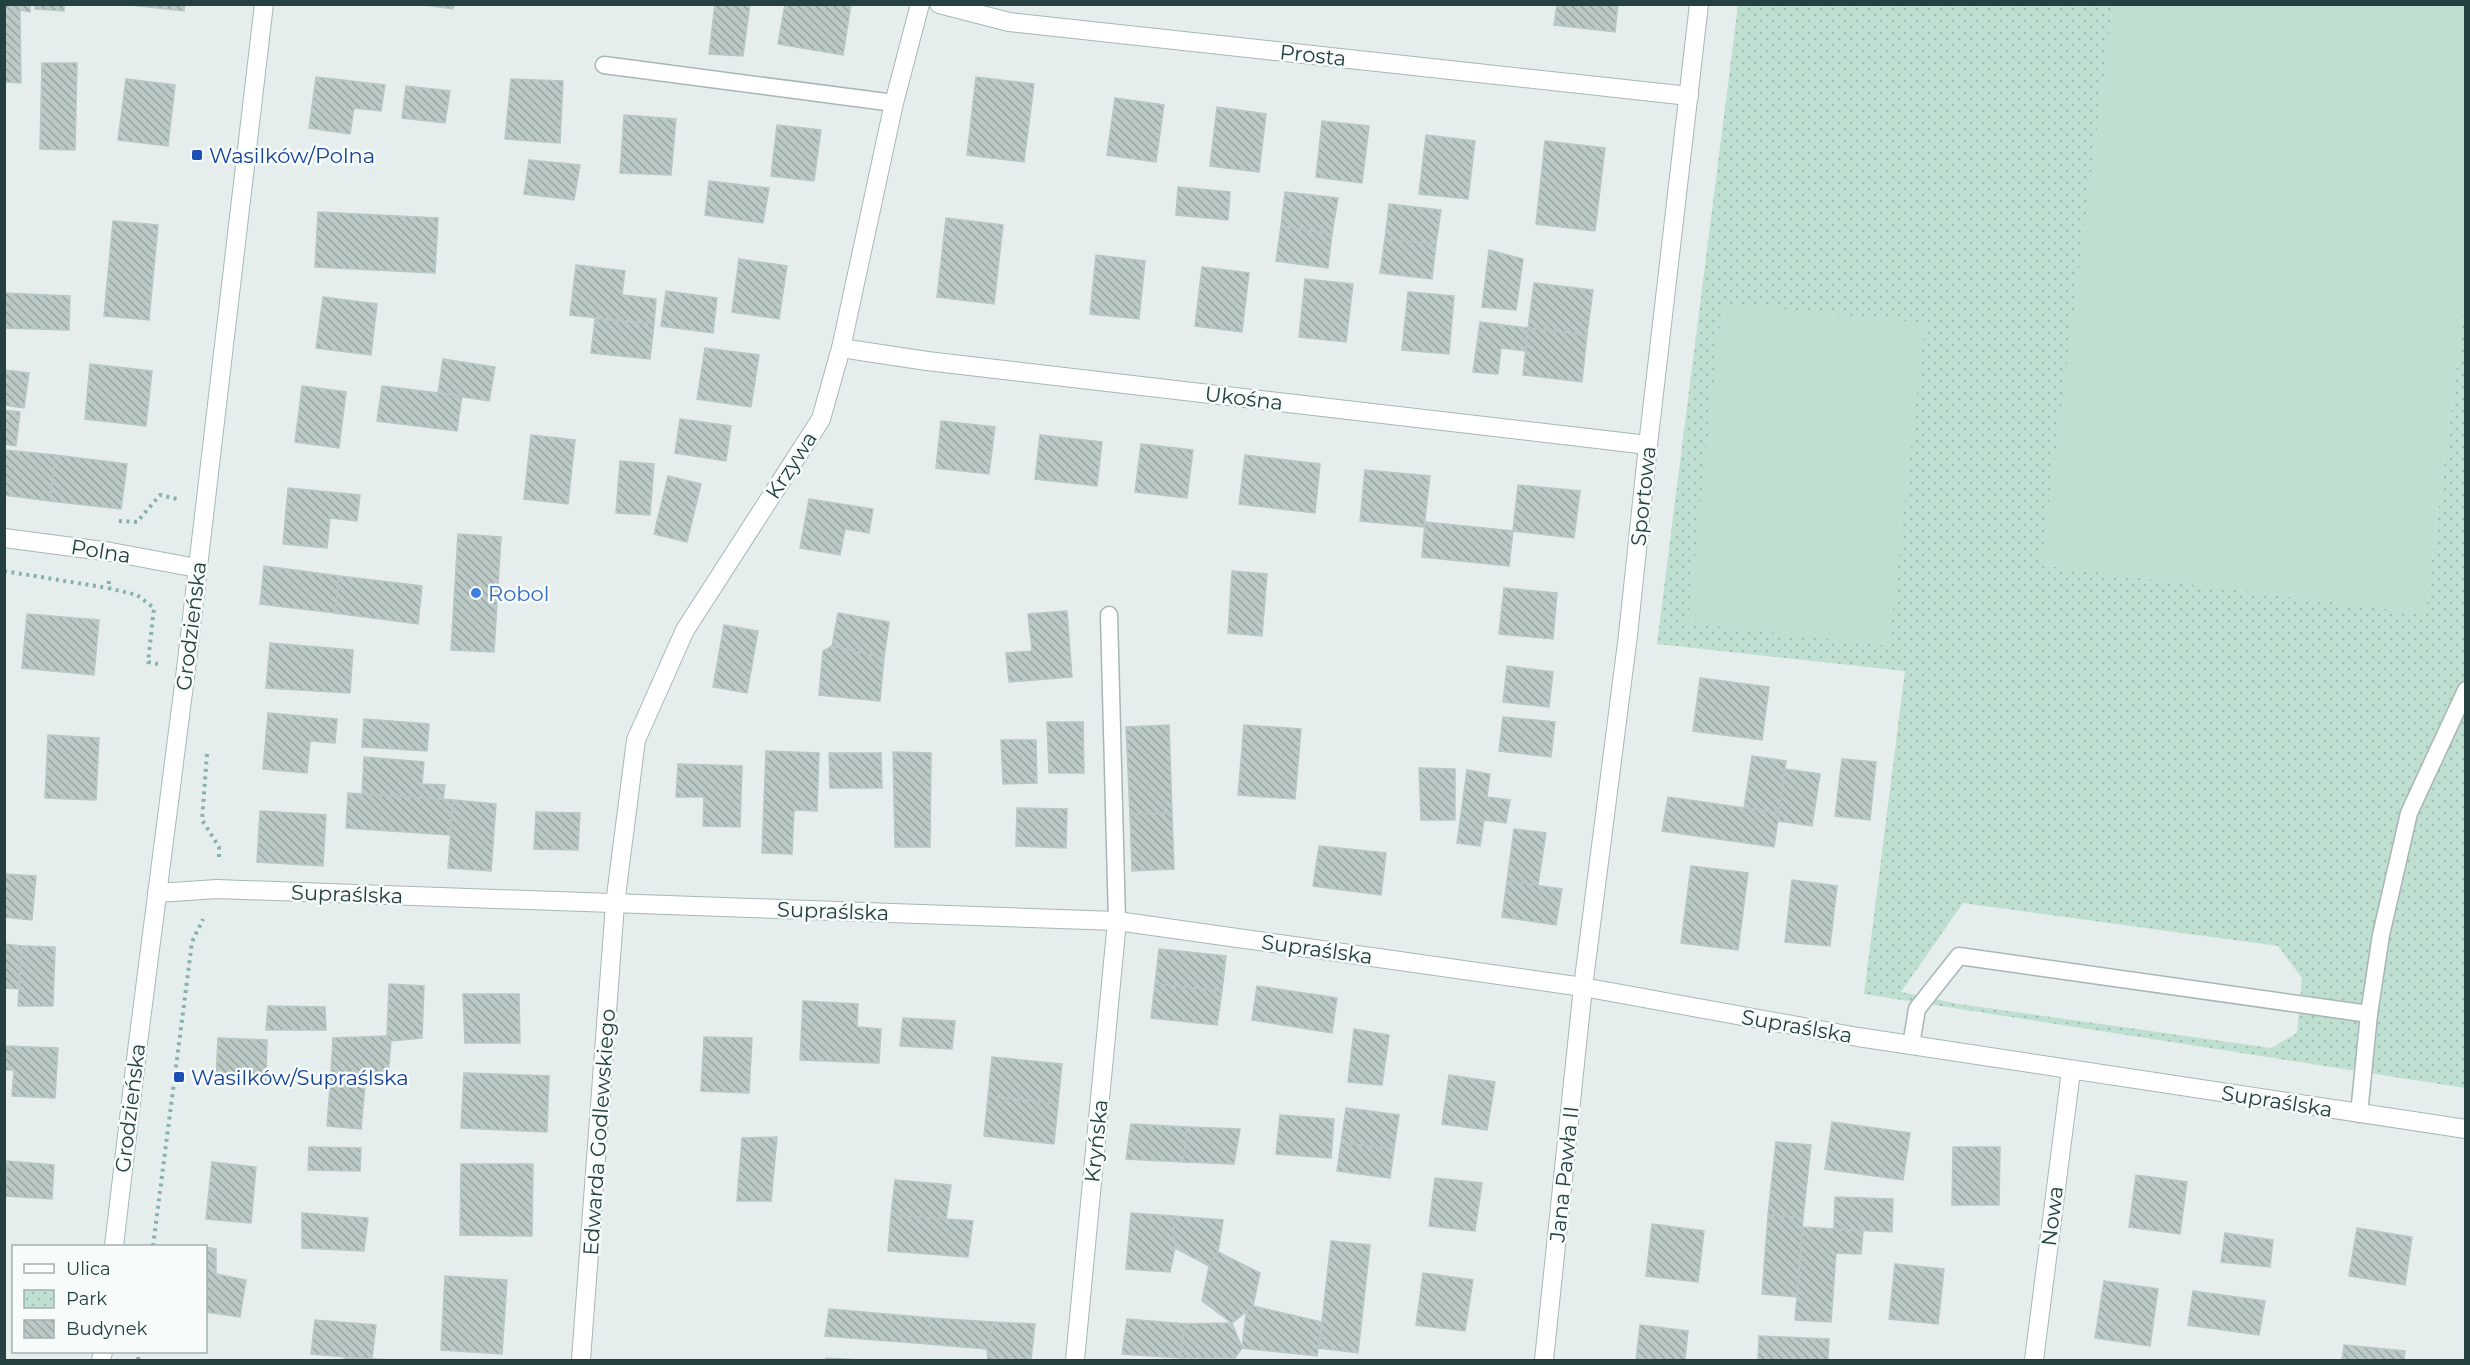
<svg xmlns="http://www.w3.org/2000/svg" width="2470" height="1365" font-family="Montserrat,sans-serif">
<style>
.park{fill:url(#park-dots);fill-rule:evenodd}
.pitch{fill:#bfdfd1}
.building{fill:url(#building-back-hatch);stroke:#b8c8c6;stroke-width:1.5}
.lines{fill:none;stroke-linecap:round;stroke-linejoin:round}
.lane-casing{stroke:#a8b6b6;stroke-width:19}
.street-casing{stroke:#a8b6b6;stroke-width:20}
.secondary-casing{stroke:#a4bab9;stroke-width:20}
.path{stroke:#87b1b1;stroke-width:4;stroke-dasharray:3 4.5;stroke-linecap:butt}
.lane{stroke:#fff;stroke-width:16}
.street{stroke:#fff;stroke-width:18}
.secondary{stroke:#fff;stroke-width:18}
.transit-dot{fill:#1a4fb4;stroke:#f7fbfa;stroke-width:2}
.shop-dot{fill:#3f7fe0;stroke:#f7fbfa;stroke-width:2}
.labels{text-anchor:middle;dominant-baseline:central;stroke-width:5;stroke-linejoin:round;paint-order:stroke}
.street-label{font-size:21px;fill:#254041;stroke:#f7fbfa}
.transit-label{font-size:21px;fill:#164399;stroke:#f7fbfa;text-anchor:start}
.shop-label{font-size:21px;fill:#366cbe;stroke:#f7fbfa;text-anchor:start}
</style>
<defs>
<pattern id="park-dots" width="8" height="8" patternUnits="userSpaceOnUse" patternTransform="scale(1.5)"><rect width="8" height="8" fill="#bfdfd1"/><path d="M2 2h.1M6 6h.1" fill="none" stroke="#a4c0b5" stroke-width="1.8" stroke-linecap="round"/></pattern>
<pattern id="building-back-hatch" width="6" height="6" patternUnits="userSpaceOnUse" patternTransform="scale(1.5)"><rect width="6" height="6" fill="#bbc9c7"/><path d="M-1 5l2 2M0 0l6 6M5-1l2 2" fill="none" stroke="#98a5a3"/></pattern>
</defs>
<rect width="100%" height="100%" fill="#e6eeed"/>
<path class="park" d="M1738 5H2113L2042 565 2425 614 2465 301V1088L1864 994 1905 671 1657 644ZM1963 903 2278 946 2302 978 2297 1033 2271 1048 1959 1004 1901 992Z"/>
<g class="pitch">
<path d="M2113 5H2465V301L2425 614 2041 565Z"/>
<path d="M1722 303 1925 323 1889 646 1688 623Z"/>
</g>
<g class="building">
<path d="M4 4H30V12L20 10 21 83 4 82Z"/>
<path d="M35 4H64V11L35 9Z"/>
<path d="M121 4H185L184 11Z"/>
<path d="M417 4H454L453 9Z"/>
<path d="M715 4H750L743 56 709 54Z"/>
<path d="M785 4H851L843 55 778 44Z"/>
<path d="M1557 4H1618L1615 32 1554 25Z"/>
<path d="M42 63H77L75 150 40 149Z"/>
<path d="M316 77 385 85 381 111 354 108 350 134 309 128Z"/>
<path d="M976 77 1034 84 1024 162 967 155Z"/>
<path d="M126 79 175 85 168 146 118 140Z"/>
<path d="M511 79 563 81 560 143 505 139Z"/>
<path d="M406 86 450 91 445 123 402 118Z"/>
<path d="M1115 98 1164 105 1156 162 1107 155Z"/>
<path d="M1217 107 1266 114 1259 172 1210 166Z"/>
<path d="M624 115 676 119 671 175 620 173Z"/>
<path d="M1322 121 1369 126 1362 183 1316 177Z"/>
<path d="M777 125 821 130 814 181 771 176Z"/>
<path d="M1426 135 1475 141 1468 199 1419 194Z"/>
<path d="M1545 141 1605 148 1595 231 1536 224Z"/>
<path d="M529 160 580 165 574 200 524 194Z"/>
<path d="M709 181 769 188 763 223 705 215Z"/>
<path d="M1178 187 1230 192 1228 220 1176 215Z"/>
<path d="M1285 192 1338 198 1332 234 1281 226Z"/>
<path d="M1389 204 1441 210 1436 244 1385 239Z"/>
<path d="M318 212 438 218 435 273 315 267Z"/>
<path d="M946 218 1003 225 994 304 937 297Z"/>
<path d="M113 221 158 225 149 320 104 316Z"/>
<path d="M1281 226 1332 234 1328 268 1276 261Z"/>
<path d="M1385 239 1436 244 1432 279 1380 273Z"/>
<path d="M1489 250 1523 259 1516 310 1482 307Z"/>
<path d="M1096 255 1145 261 1139 319 1090 314Z"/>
<path d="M739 259 787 266 779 319 732 312Z"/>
<path d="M576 265 625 271 622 295 656 299 654 324 570 315Z"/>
<path d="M1202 267 1249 273 1242 332 1195 326Z"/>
<path d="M1305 279 1353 284 1346 342 1299 337Z"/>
<path d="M1534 283 1593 290 1587 335 1528 328Z"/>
<path d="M666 291 717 298 713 333 661 326Z"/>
<path d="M1408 292 1454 296 1449 354 1402 350Z"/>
<path d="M4 293 70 296 69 330 4 328Z"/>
<path d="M323 297 377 304 371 355 316 348Z"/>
<path d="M595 319 654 324 650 359 591 353Z"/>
<path d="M1480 322 1528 328 1525 351 1501 348 1498 374 1473 372Z"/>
<path d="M1528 328 1587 335 1582 382 1523 375Z"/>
<path d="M705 348 759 355 751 407 697 399Z"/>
<path d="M443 359 495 367 489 401 438 393Z"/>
<path d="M90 364 152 371 146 426 85 419Z"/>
<path d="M4 370 29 373 24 408 4 405Z"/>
<path d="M302 386 346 392 339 448 295 442Z"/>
<path d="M382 386 462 396 457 431 377 421Z"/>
<path d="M4 410 20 412 16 446 4 444Z"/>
<path d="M680 419 731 426 726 461 675 453Z"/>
<path d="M941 421 995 427 989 474 936 468Z"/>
<path d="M531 435 575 440 568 504 524 499Z"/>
<path d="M1040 435 1102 442 1097 486 1035 479Z"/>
<path d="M1141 444 1193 450 1187 498 1135 492Z"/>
<path d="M4 450 55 455 50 501 4 495Z"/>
<path d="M55 455 127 464 121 509 50 501Z"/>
<path d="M1245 455 1320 464 1315 513 1239 504Z"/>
<path d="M620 461 654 464 650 515 616 513Z"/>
<path d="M1365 470 1430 476 1424 527 1360 521Z"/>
<path d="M668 476 701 484 687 542 654 534Z"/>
<path d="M1518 485 1580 491 1574 538 1513 531Z"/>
<path d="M288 488 360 495 357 521 330 518 327 548 283 544Z"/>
<path d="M809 499 873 509 869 533 845 529 840 555 800 548Z"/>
<path d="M1425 522 1513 531 1509 566 1422 557Z"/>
<path d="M458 534 501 537 494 652 451 650Z"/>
<path d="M264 566 339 576 335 613 260 604Z"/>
<path d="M1232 571 1267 574 1262 636 1228 633Z"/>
<path d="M339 576 422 586 418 624 335 613Z"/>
<path d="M1504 588 1557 593 1553 639 1499 634Z"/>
<path d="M1067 611 1072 677 1009 682 1006 653 1032 651 1028 614Z"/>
<path d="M838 613 889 622 884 658 832 646Z"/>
<path d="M27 614 99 620 94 675 22 668Z"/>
<path d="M724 625 758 631 747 693 713 687Z"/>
<path d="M270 643 353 650 350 693 266 688Z"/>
<path d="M832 646 884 658 880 701 819 695 823 651Z"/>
<path d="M1507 666 1553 672 1549 707 1503 702Z"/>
<path d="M1700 678 1769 687 1762 740 1693 731Z"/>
<path d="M268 713 337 719 335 743 310 741 307 773 263 769Z"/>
<path d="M1503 717 1555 722 1551 757 1499 751Z"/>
<path d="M364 719 429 724 427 751 362 747Z"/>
<path d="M1047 722H1083L1084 773H1049Z"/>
<path d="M1169 725 1172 813 1130 814 1126 727Z"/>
<path d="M1244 725 1301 729 1295 799 1238 795Z"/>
<path d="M48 735 99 738 96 800 45 798Z"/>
<path d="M1001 740H1036L1037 783 1003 784Z"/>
<path d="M766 751 819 753 817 811 794 810 792 854 762 853Z"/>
<path d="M893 752 931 753 930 847H895Z"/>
<path d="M829 753H881L882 788H830Z"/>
<path d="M1752 756 1786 761 1779 813 1744 808Z"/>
<path d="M364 757 424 762 422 784 445 785 443 800 362 794Z"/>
<path d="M1842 759 1876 762 1870 820 1835 816Z"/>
<path d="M678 764 742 766 740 827 703 826 704 797H676Z"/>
<path d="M1419 768 1455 769V820H1421Z"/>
<path d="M1785 769 1820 774 1812 826 1778 821Z"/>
<path d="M1467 770 1490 774 1487 797 1510 800 1506 823 1484 820 1480 846 1457 843Z"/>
<path d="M348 793 453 800 450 835 346 828Z"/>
<path d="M1668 797 1779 813 1774 847 1662 831Z"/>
<path d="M453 800 496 804 491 871 448 868Z"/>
<path d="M1017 808 1067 809 1066 848 1016 846Z"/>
<path d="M260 811 326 815 323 866 257 862Z"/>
<path d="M536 812 580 813 578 850 534 849Z"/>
<path d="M1172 813 1174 869 1132 871 1130 814Z"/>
<path d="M1514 829 1546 833 1538 885 1507 881Z"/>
<path d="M1319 846 1386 853 1381 895 1313 886Z"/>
<path d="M1691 866 1748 873 1738 950 1681 943Z"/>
<path d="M4 874 36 876 32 920 4 917Z"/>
<path d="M1792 880 1837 886 1830 946 1785 942Z"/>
<path d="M1507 881 1562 889 1556 925 1502 917Z"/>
<path d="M4 944 22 946 19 989 4 988Z"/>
<path d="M22 946 55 947 53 1006H18Z"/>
<path d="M1159 949 1226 956 1222 991 1155 984Z"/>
<path d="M389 984 424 986 422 1038 391 1041 387 1036Z"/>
<path d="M1155 984 1222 991 1217 1025 1151 1018Z"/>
<path d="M1257 986 1337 998 1332 1033 1252 1020Z"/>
<path d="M463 994H519L520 1043H465Z"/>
<path d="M803 1001 858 1004 857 1027 881 1029 879 1063 800 1060Z"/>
<path d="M268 1006 325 1007 326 1030H266Z"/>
<path d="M903 1018 955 1021 952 1049 900 1046Z"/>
<path d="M1354 1029 1389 1035 1382 1085 1348 1082Z"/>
<path d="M387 1036 391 1041 388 1076 331 1073 333 1038Z"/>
<path d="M704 1037 752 1038 749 1093 701 1091Z"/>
<path d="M218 1038 267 1040 266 1081 216 1079Z"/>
<path d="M4 1046 58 1048 55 1098 12 1096 14 1070H4Z"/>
<path d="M992 1057 1062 1064 1058 1104 988 1096Z"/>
<path d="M331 1073 366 1075 361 1129 327 1126Z"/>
<path d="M464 1073 549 1076 547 1132 461 1128Z"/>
<path d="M1449 1075 1495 1082 1487 1130 1442 1124Z"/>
<path d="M988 1096 1058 1104 1054 1144 984 1136Z"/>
<path d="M1346 1108 1399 1115 1394 1149 1341 1143Z"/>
<path d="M1280 1115 1334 1119 1331 1158 1276 1154Z"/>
<path d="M1832 1122 1910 1133 1903 1180 1825 1169Z"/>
<path d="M1131 1124 1187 1127 1183 1162 1126 1159Z"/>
<path d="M1187 1127 1240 1129 1234 1164 1183 1162Z"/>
<path d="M777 1137 771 1201H737L742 1138Z"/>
<path d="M1776 1142 1811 1145 1803 1218 1768 1215Z"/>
<path d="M1341 1143 1394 1149 1390 1178 1337 1171Z"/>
<path d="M309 1147 361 1148 360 1171 308 1170Z"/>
<path d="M1953 1147H2000L1999 1205H1952Z"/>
<path d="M7 1161 54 1165 52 1199 5 1196Z"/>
<path d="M212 1162 256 1167 251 1223 206 1219Z"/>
<path d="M461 1164H533L532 1236 460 1235Z"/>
<path d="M2136 1175 2187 1182 2180 1234 2129 1227Z"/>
<path d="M1435 1178 1482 1183 1475 1231 1429 1226Z"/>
<path d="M895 1180 951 1185 946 1220 891 1215Z"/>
<path d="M1835 1197 1893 1199 1892 1232 1834 1229Z"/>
<path d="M302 1213 368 1218 364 1251 302 1248Z"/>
<path d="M1131 1213 1173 1216 1175 1248 1170 1272 1126 1269Z"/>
<path d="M891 1215 973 1221 968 1257 888 1251Z"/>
<path d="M1768 1215 1803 1218 1797 1297 1762 1294Z"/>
<path d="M1173 1216 1223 1220 1218 1252 1209 1266 1175 1248Z"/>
<path d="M1652 1224 1704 1231 1698 1282 1646 1276Z"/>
<path d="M1803 1227 1863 1231 1861 1254 1836 1253 1831 1322 1795 1320Z"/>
<path d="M2357 1228 2412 1237 2405 1285 2349 1276Z"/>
<path d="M2225 1233 2273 1240 2270 1267 2221 1262Z"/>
<path d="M1331 1241 1370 1245 1358 1353 1319 1348Z"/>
<path d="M206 1247 216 1249V1274L246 1280 240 1317 206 1312Z"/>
<path d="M1218 1252 1260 1273 1253 1306 1232 1323 1202 1301 1209 1266Z"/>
<path d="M1895 1264 1944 1269 1938 1324 1889 1319Z"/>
<path d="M1423 1273 1473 1280 1465 1331 1416 1325Z"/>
<path d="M445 1276 507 1280 502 1354 441 1350Z"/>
<path d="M2104 1281 2158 1289 2150 1346 2095 1338Z"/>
<path d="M2193 1291 2265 1301 2259 1335 2188 1325Z"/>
<path d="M1253 1306 1322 1322 1317 1356 1242 1348 1246 1313Z"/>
<path d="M829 1309 931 1318 928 1344 825 1336Z"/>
<path d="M931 1318 993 1322 987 1349 928 1344Z"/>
<path d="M1127 1319 1185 1324 1180 1358 1122 1354Z"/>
<path d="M315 1320 376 1325 372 1359 311 1354Z"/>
<path d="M993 1322 1035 1324 1031 1360H988L987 1349Z"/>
<path d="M1232 1323 1242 1348 1235 1358H1180L1185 1324Z"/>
<path d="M1640 1325 1688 1331 1685 1360H1636Z"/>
<path d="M1759 1336 1829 1339 1828 1360H1758Z"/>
<path d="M2344 1345 2405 1351 2404 1360H2342Z"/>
<path d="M344 1358 372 1359 398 1360H344Z"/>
<path d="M826 1358 860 1360H825Z"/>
</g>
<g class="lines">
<g class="lane-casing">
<g id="lane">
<path d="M604 65 894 103"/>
<path d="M1109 615 1117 921"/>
<path d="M2369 1014 2381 935 2409 813 2466 690"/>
<path d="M1911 1045 1917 1009 1959 956 2369 1014 2359 1114"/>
</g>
</g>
<g class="street-casing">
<g id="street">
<path d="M939 4 1009 22 1689 96"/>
<path d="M841 348 927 361 1648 445"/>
<path d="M4 538 111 552 197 568"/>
<path d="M157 893 217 889 1117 921 1583 987 1858 1037 2466 1129"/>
<path d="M581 1360 615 904 636 740 685 630 821 419 841 348 894 103 920 4"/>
<path d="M1075 1360 1117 921"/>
<path d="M1544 1360 1583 987 1628 635 1648 445 1699 4"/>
<path d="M2034 1360 2071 1071"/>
</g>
</g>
<g class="secondary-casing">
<g id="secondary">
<path d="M114 1246 137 1051 186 669 264 4"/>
<path d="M101 1360 103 1352"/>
</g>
</g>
<g class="path">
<path d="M119 521 137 522 160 495 177 499"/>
<path d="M4 571 108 588"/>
<path d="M109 581 108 588 137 595 154 608 148 662 158 664"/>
<path d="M207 754 202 820 219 847V861"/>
<path d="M153 1246 192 942 203 919"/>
<path d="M138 1360 139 1352"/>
</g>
<use href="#lane" class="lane"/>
<use href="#street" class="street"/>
<use href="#secondary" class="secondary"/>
</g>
<g class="transit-dot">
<rect x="191" y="149" width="12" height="12" rx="3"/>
<rect x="173" y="1071" width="12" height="12" rx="3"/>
</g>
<circle class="shop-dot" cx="476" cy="593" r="6"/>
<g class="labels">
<g class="street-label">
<text transform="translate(1313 55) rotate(6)">Prosta</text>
<text transform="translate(1244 398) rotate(7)">Ukośna</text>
<text transform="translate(791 465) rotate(-57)">Krzywa</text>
<text transform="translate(1643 496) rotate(-84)">Sportowa</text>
<text transform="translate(101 551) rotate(9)">Polna</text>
<text transform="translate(191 626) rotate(-83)">Grodzieńska</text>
<text transform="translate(347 894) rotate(2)">Supraślska</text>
<text transform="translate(833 911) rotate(2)">Supraślska</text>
<text transform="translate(1317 949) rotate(8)">Supraślska</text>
<text transform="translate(1797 1026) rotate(10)">Supraślska</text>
<text transform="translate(2277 1101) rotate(9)">Supraślska</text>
<text transform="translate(130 1108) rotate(-83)">Grodzieńska</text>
<text transform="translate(599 1132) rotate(-86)">Edwarda Godlewskiego</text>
<text transform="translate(1096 1141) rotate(-84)">Kryńska</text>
<text transform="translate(1564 1174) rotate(-84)">Jana Pawła II</text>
<text transform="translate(2052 1216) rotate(-83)">Nowa</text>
</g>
<g class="transit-label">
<text x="209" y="155">Wasilków/Polna</text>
<text x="191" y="1077">Wasilków/Supraślska</text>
</g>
<g class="shop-label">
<text x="488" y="593">Robol</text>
</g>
</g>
<rect width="2470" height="1365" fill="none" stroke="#254041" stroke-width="12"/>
<rect x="12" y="1245" width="195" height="108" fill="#f7fbfa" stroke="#a3b0b0" stroke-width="1.5"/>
<rect x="24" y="1264" width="30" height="9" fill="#ffffff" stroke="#a3b0b0" stroke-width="1.5"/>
<text x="66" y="1275" font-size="18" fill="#254041">Ulica</text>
<rect x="24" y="1290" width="30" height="18" fill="url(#park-dots)" stroke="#a3b0b0" stroke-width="1.5"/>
<text x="66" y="1305" font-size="18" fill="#254041">Park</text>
<rect x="24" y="1320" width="30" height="18" fill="url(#building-back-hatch)" stroke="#a3b0b0" stroke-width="1.5"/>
<text x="66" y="1335" font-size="18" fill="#254041">Budynek</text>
</svg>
